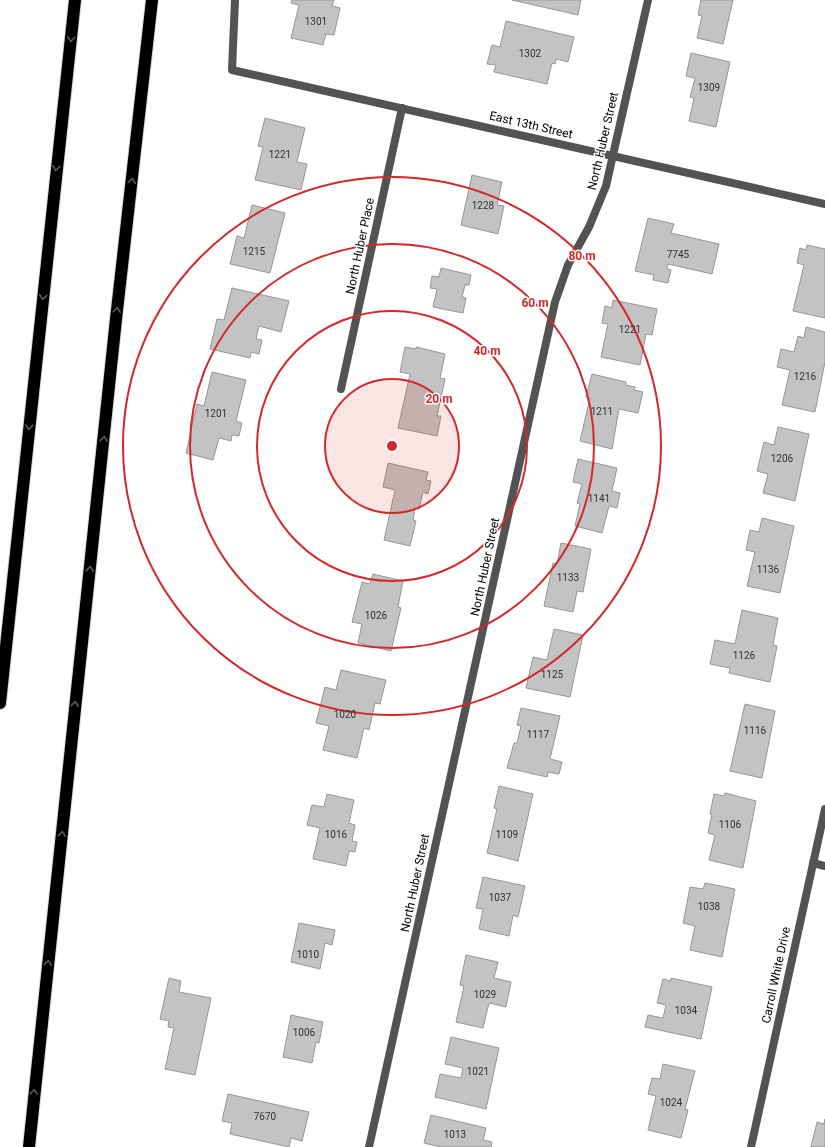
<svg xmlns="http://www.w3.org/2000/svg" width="825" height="1147" font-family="Roboto,sans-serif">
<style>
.building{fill:#c3c3c3;stroke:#979797}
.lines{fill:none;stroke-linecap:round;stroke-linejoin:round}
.highway-casing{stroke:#dbdbdb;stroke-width:14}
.street{stroke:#535353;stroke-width:8}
.highway{stroke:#000;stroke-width:12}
.oneway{stroke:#595959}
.ring{fill:none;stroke:#d62828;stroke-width:2}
.labels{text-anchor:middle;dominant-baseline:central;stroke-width:3;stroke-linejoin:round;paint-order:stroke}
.number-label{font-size:10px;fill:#313131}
.street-label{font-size:12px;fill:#000;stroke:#fff}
.centre{fill:#d62828;stroke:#fff;stroke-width:2}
.ring-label{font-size:12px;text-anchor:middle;font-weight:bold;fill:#d62828;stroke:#fff;stroke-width:3;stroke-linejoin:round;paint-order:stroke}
</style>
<rect width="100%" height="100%" fill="#fff"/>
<g class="building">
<path d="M292 0H334L332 6 340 8 334 35 326 34 323 45 291 38 299 5 291 3Z"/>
<path d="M512 0H581L578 15Z"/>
<path d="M701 0H733L723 44 697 38 702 16 698 15Z"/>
<path d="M506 21 574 37 568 62 556 59 555 64 552 63 547 84 494 72 496 65 487 64 492 45 500 47Z"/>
<path d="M691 53 730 62 716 127 689 121 694 98 690 97 695 78 686 76Z"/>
<path d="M265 118 305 128 297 162 307 164 301 190 255 180 263 147 258 146Z"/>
<path d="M472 175 502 182 497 205 504 206 498 234 461 225Z"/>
<path d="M252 205 285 213 270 273 230 264 237 236 244 238Z"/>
<path d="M648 218 674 224 671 233 719 244 712 274 668 264 667 269 671 270 668 283 653 280 654 275 635 271Z"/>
<path d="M807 245 825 249V318L793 311 804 265 797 263 800 248 806 250Z"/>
<path d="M441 268 471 275 469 285H465L462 297 466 298 463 313 433 307 437 289 430 288 432 276 439 277Z"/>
<path d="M232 288 289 301 281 332 259 326 256 339 262 340 259 354 251 352 250 358 210 349 217 319 224 320Z"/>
<path d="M613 300 657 309 652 335 646 334 640 365 601 357 608 324 602 323 605 306 612 308Z"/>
<path d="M806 327 825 332V362L815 412 782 405 790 370 777 367 781 349 794 352 798 336 804 338Z"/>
<path d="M405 347 416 349V347L445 354 440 378 445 379 437 416H441L437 436 398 428 410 374 400 372Z"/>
<path d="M212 372 246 380 236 421 242 423 239 436 232 435 231 441 219 438 213 460 186 453 197 404 204 406Z"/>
<path d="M592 374 626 382V385L635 387 634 390 643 392 638 413 619 409 612 449 580 441 590 398 586 397Z"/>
<path d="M778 427 809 434 795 501 763 493 768 474 757 471 764 442 774 445Z"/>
<path d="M578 459 617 468 612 491 620 493 617 508 609 506 602 533 575 526 580 504 577 503 582 484 573 482Z"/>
<path d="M388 463 428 472 426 480 431 481 428 494 423 492 419 509 415 508 413 520 416 521 410 546 384 540 395 490 383 487Z"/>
<path d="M762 518 794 526 780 593 747 586 755 552 746 550 750 530 759 532Z"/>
<path d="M561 543 591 549 583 592 577 591 573 612 544 606 553 563 557 564Z"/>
<path d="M373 574 403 581 398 607 401 608 391 651 358 643 362 624 352 622 362 582 370 584Z"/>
<path d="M742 610 778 618 773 645 777 646 770 682 729 673 730 668 710 664 715 640 735 644Z"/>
<path d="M554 629 583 635 570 697 526 688 533 657 547 660Z"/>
<path d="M341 670 386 680 380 704 375 703 369 730 364 728 357 758 323 750 329 726 316 723 325 687 336 690Z"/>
<path d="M745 704 775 711 762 778 730 771Z"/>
<path d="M521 708 560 716 550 759 562 762 559 774 548 772 547 777 507 768 514 743H517L521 726 517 725Z"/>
<path d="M499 786 533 794 518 861 487 853 497 809 494 808Z"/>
<path d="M725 793 756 801 743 868 709 860 715 835 708 833 712 814H710L714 794 724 796Z"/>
<path d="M327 794 354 800 349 823 355 825 352 841 357 842 355 852 349 851 346 866 313 859 320 828 307 825 312 805 324 807Z"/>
<path d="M483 877 525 886 518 917 513 915 509 936 479 929 483 909 476 908Z"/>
<path d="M705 883 735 889 722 957 690 950 695 926 683 923 690 887 703 889Z"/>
<path d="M299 923 335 930 332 945 325 943 320 969 291 962Z"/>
<path d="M466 955 498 962 494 978 511 982 506 1007 489 1003 483 1028 456 1022 464 986 460 985Z"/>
<path d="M169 978 181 981 179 992 211 998 195 1075 165 1069 174 1028 168 1027 169 1021 160 1019Z"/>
<path d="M671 978 712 987 701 1039 645 1027 648 1015 663 1018 666 1005 657 1003 663 979 671 981Z"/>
<path d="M291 1015 323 1022 319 1043 316 1042 312 1063 283 1057Z"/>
<path d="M451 1037 499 1048 486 1109 435 1097 440 1074 461 1078 463 1068 445 1064Z"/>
<path d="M663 1064 695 1071 685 1109 688 1110 681 1138 648 1130 656 1096 648 1094 652 1078 660 1079Z"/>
<path d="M228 1094 309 1112 302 1141 291 1138 289 1147 230 1134 232 1123 222 1121Z"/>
<path d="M431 1115 486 1128 483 1140 492 1142 491 1147H441L424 1143Z"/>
<path d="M825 1119V1147H811L817 1122 824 1124Z"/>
</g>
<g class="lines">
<g class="highway-casing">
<g id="highway">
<path d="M0 703 75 0"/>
<path d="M29 1147 116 319 152 0"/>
</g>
</g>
<g class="street">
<path d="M235 0 232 70 825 204"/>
<path d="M341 389 402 108"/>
<path d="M813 863 825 866"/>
<path d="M369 1147 555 302 568 265 589 227 606 186 648 0"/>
<path d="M751 1147 825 809"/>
</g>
<use href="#highway" class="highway"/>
</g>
<defs><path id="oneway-chevron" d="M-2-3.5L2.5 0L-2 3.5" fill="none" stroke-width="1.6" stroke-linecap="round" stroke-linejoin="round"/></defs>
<g class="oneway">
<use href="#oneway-chevron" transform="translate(71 39) rotate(96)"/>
<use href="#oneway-chevron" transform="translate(56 168) rotate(96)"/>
<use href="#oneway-chevron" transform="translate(132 181) rotate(-83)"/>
<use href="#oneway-chevron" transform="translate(43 297) rotate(96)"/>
<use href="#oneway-chevron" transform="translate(117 310) rotate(-83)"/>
<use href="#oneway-chevron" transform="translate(29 427) rotate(96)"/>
<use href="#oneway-chevron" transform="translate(104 439) rotate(-84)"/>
<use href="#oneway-chevron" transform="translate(90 569) rotate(-84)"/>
<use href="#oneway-chevron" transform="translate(75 704) rotate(-84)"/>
<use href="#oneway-chevron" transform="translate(62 834) rotate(-84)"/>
<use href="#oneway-chevron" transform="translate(48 963) rotate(-84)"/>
<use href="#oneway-chevron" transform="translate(34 1092) rotate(-84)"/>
</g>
<circle cx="392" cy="446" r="67" fill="#d62828" fill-opacity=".12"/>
<g class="ring">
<circle cx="392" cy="446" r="67"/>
<circle cx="392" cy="446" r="135"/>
<circle cx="392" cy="446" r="202"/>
<circle cx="392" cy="446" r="269"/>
</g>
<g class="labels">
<g class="number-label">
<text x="316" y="21">1301</text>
<text x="530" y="53">1302</text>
<text x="709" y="87">1309</text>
<text x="280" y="154">1221</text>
<text x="483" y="205">1228</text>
<text x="254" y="251">1215</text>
<text x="678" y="254">7745</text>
<text x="630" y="329">1221</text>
<text x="805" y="376">1216</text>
<text x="602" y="411">1211</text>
<text x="216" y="413">1201</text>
<text x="782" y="458">1206</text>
<text x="599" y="498">1141</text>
<text x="768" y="569">1136</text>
<text x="568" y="577">1133</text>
<text x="376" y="615">1026</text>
<text x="744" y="655">1126</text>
<text x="552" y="674">1125</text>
<text x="345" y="714">1020</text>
<text x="755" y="730">1116</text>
<text x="538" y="734">1117</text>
<text x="730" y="824">1106</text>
<text x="336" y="834">1016</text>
<text x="507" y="834">1109</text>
<text x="500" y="897">1037</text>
<text x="709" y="906">1038</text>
<text x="308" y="954">1010</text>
<text x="485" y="994">1029</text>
<text x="686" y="1010">1034</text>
<text x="304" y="1032">1006</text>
<text x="478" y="1071">1021</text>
<text x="671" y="1102">1024</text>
<text x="265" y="1116">7670</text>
<text x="455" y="1134">1013</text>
</g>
<g class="street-label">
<text transform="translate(531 125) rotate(13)">East 13th Street</text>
<text transform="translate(603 141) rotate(-77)">North Huber Street</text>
<text transform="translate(360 246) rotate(-78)">North Huber Place</text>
<text transform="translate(485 567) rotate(-78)">North Huber Street</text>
<text transform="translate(415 883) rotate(-78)">North Huber Street</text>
<text transform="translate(776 975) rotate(-78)">Carroll White Drive</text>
</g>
</g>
<circle cx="392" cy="446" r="6" class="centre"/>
<g class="ring-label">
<text x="582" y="260">80 m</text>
<text x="535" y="307">60 m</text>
<text x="487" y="355">40 m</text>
<text x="439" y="403">20 m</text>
</g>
</svg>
